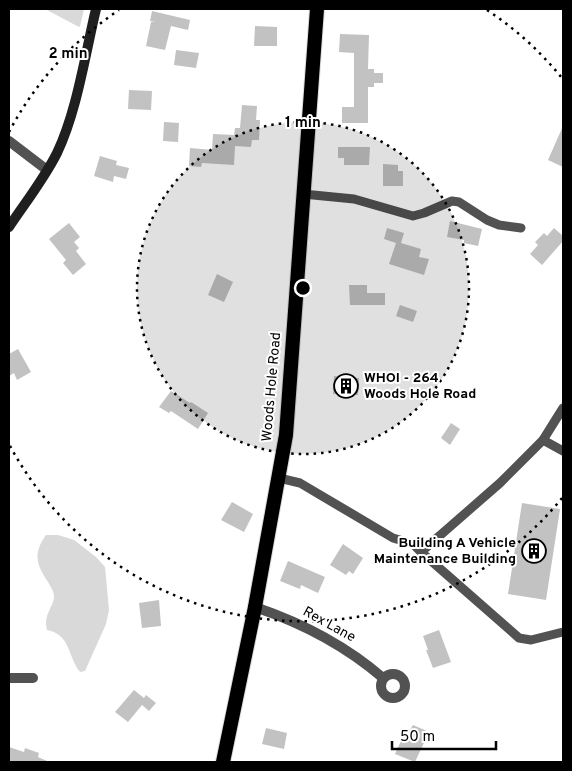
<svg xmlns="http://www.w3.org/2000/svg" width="572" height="771" font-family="Overpass,sans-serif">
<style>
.green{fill:#d9d9d9}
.building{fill:#c2c2c2}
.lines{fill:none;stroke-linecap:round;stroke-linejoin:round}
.trunk-casing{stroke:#dbdbdb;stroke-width:16}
.service{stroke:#525252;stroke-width:9}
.minor{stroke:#525252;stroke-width:10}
.secondary{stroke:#1f1f1f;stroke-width:10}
.trunk{stroke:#000;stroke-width:14}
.ring{fill:none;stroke:#000;stroke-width:2.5;stroke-dasharray:2.5 5}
.labels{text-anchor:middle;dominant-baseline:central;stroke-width:4;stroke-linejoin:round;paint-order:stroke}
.poi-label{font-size:14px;font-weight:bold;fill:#000;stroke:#fff;text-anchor:start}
.street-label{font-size:14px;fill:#000;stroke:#fff}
.centre{fill:#000;stroke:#fff;stroke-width:2.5}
.ring-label{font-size:15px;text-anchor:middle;font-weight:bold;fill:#000;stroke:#fff;stroke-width:4;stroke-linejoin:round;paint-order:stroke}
</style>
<rect width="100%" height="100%" fill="#fff"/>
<g class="green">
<path d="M45 9H84L80 26 79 27Z"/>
<path d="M46 535H58L74 540 96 557 105 567 109 610 106 624 85 671 80 672C67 655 71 635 47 630 43 614 54 607 54 596 54 591 50 586 48 582 36 564 33 553 46 535Z"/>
</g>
<g class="building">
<path d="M152 11 190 20 188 30 171 26 165 50 146 46 151 22H155L150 21Z"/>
<path d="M255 26 277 27V46H254Z"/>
<path d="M340 34 369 35 368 69H374V73H383V83H374V87H368V123H342V107H354V53L339 52Z"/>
<path d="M176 50 199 53 196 68 174 65Z"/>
<path d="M129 90 152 91 151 110 128 109Z"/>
<path d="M242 105 257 106 256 120H260L259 140H252L251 147 235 146 234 165 202 163 201 167 189 166 190 148 212 150 213 134 234 135 235 128H240Z"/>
<path d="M164 122 179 123 178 142 163 141Z"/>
<path d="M563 126V167L548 160Z"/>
<path d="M338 147H370L369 165H344V158H338Z"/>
<path d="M100 156 117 161 116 165 129 168 126 179 114 176 113 182 94 176Z"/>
<path d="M383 164 398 165V171H403V186H383Z"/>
<path d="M450 221 482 229 478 246 464 243V240L447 237Z"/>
<path d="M69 223 80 237 74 242 79 248 76 251 86 264 73 275 63 263 66 260 49 239Z"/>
<path d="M387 228 404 233 401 243 421 249 419 257 429 259 424 275 389 264 396 243 384 239Z"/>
<path d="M554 228 563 236V241L542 265 530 254 538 245 535 242 544 233 547 236Z"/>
<path d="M217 274 233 282 224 302 208 295Z"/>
<path d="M349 285H367V293H385V305H350Z"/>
<path d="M400 305 417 311 413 322 396 316Z"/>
<path d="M18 349 31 372 17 380 14 373 9 376V354Z"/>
<path d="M334 376 359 378 358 395 333 394Z"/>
<path d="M171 391 190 403 191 402 208 413 198 429 171 411 169 413 159 407Z"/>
<path d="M451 423 460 429 450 445 441 438Z"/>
<path d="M232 502 253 514 244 532 221 520Z"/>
<path d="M522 503 560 509 546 600 508 594Z"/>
<path d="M343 544 363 558 353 574 349 571 346 575 330 565Z"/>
<path d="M288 561 325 577 318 593 301 585 300 589 280 581Z"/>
<path d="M159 600 161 626 142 628 139 603Z"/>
<path d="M439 630 451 662 433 668 426 650H428L423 636Z"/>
<path d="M134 690 144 698 146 695 156 703 149 711 142 705 128 722 115 712Z"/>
<path d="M413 725 429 732 415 762 395 754 407 728 410 730Z"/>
<path d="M266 728 287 733 284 749 262 744Z"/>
<path d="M9 747 24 752 25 748 39 753 38 757 47 761V762H9Z"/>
</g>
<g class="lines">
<g class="trunk-casing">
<path id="trunk" d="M223 762 255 607 286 435 317 9"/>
</g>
<g class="service">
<path d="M303 194 354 199 413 216 424 213 452 201 459 202 487 220 499 225 521 228"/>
<path d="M543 440 563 408"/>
<path d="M563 451 543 440 500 483 421 552 519 638 531 640 563 632"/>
<path d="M279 478 300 483 393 538 413 544 421 552"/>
</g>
<g class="minor">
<path d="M9 141 47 170"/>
<path d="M255 607C302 623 345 645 383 678"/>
<circle cx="393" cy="686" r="12"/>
<path d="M9 678H33"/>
</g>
<path class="secondary" d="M9 227C25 203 44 179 57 153 77 111 85 55 96 9"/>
<use href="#trunk" class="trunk"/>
</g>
<circle cx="303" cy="288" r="166" fill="#000" fill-opacity=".12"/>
<g class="ring">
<circle cx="303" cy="288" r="166"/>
<path d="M562 498A333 333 0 0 1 9 444M9 132A333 333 0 0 1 119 10M487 10A333 333 0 0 1 562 78"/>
</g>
<defs>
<g id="building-ring" transform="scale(1.25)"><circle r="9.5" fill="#fff" stroke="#000" stroke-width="1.5"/><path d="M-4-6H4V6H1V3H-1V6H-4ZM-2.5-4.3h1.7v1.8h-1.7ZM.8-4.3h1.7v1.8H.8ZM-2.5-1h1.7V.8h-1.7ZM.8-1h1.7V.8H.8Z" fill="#000"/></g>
</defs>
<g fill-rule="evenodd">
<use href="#building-ring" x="346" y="386"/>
<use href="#building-ring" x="534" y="551"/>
</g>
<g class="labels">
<g class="poi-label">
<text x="364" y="378">WHOI - 264<tspan x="364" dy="16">Woods Hole Road</tspan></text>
<text x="516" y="543" text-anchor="end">Building A Vehicle<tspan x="516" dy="16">Maintenance Building</tspan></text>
</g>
<g class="street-label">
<text transform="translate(272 387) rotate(-85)">Woods Hole Road</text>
<text transform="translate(329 625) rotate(29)">Rex Lane</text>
</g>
</g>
<circle cx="303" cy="288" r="8" class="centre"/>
<g class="ring-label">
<text x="68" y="58">2 min</text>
<text x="303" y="127">1 min</text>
</g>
<rect width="572" height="771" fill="none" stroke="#000000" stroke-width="20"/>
<path d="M392 741v8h104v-8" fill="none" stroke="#000000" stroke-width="2.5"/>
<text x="400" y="741" font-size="15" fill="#000000" stroke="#ffffff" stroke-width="4" paint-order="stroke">50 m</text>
</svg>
